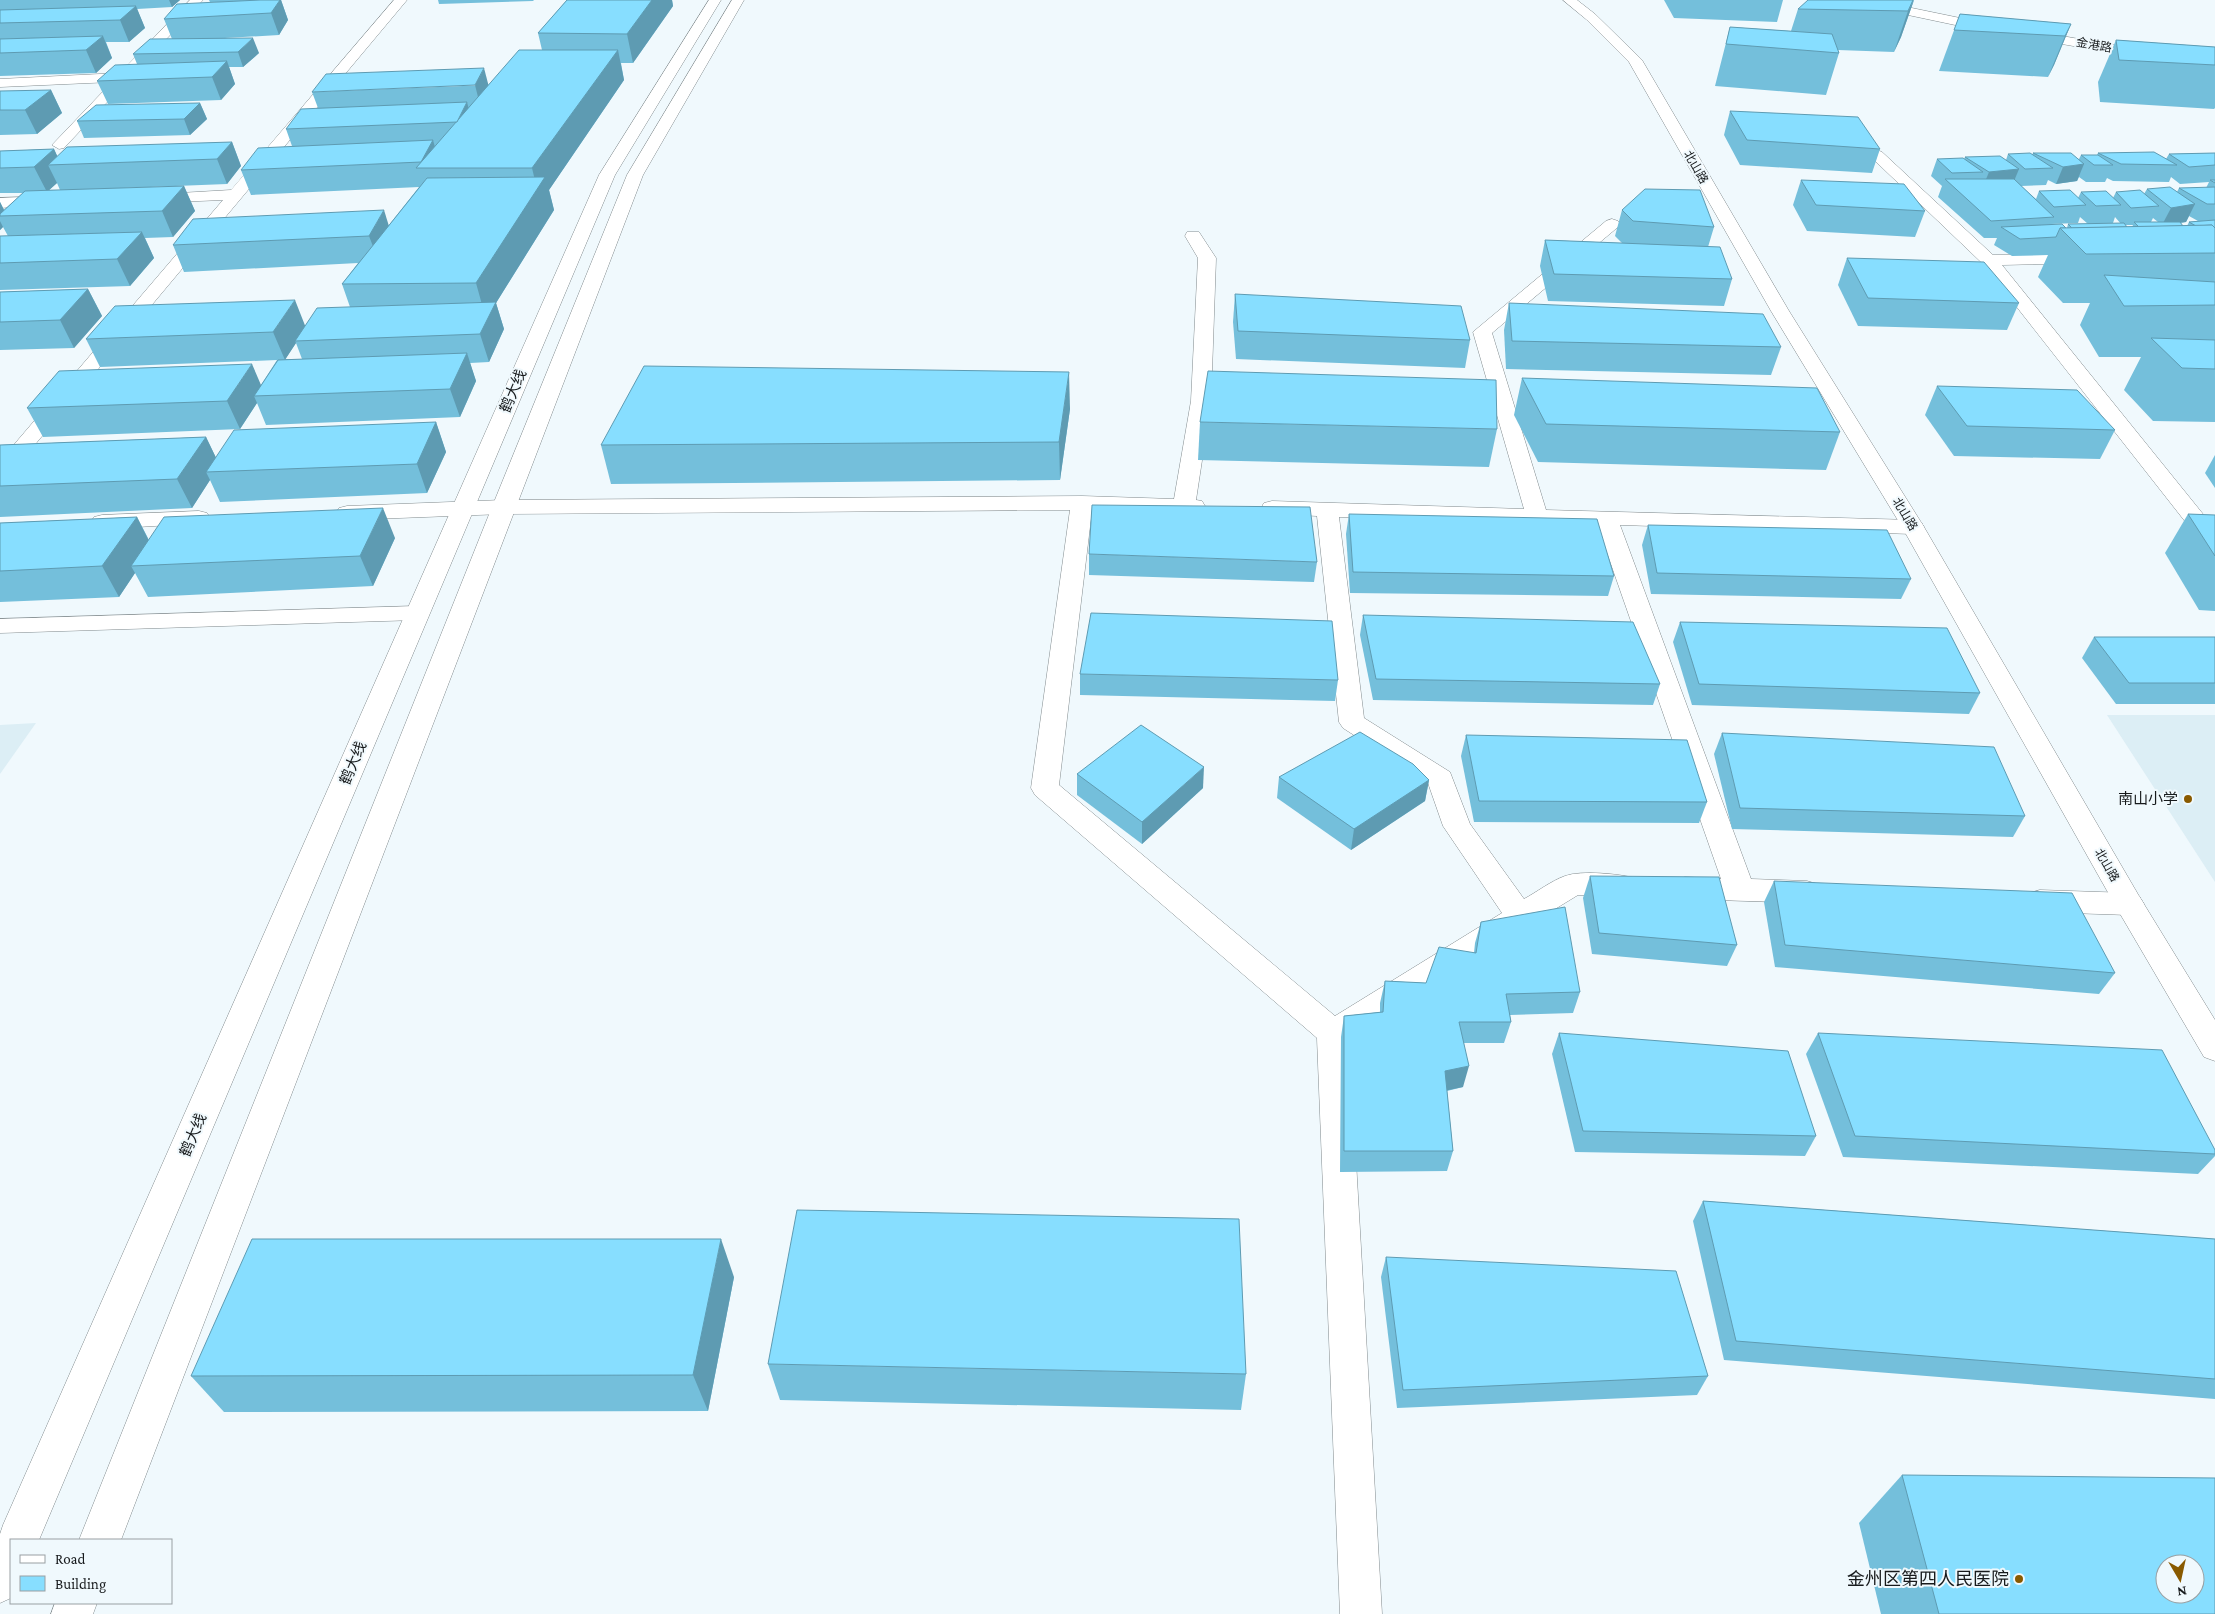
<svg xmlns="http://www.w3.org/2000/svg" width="2215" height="1614" font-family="'Crimson Pro','Noto Sans SC',serif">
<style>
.built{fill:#dceef5}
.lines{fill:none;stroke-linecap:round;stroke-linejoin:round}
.street-casing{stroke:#828b8e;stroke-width:1}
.secondary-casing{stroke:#828b8e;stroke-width:1}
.street{fill:#fff;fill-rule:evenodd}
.secondary{fill:#fff;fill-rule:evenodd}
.wall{fill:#74bfdb;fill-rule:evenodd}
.shaded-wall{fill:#5e9bb2}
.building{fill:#87deff;stroke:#5e9bb2;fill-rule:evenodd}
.poi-dot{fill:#895a00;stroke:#f0f9fd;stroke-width:2}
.labels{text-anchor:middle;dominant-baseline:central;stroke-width:4;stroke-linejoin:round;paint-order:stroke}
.far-street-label{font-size:12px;fill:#171a1c;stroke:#f0f9fd}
.street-label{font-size:15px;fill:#171a1c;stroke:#f0f9fd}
.poi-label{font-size:15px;fill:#171a1c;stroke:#f0f9fd;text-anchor:end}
.near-poi-label{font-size:18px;fill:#171a1c;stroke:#f0f9fd;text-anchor:end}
</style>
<rect width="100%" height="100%" fill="#f0f9fd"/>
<g class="built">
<path d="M2107 715H2215V882Z"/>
<path d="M36 723 0 774V725Z"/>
</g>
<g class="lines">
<g class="street-casing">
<g id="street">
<path d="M190 0H203L64 148 59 149 52 145 112 82 0 87V79L120 73Z"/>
<path d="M394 0H407L7 478 0 480V461L223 200 151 203 145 201 143 198 145 195 231 190Z"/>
<path d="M1877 150 1882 152 1993 255 2090 254 2093 258 2090 262 2084 263 2002 265 2207 519 2210 524 2207 529 2199 531 2191 529 1983 264 1872 158 1869 155 1872 152Z"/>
<path d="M51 196 57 198 59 201 57 204 0 208V198Z"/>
<path d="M1612 219 1618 221 1620 224 1618 227 1492 333 1546 510 1913 520 1921 522 1924 527 1921 532 1913 534 1620 525 1751 879 1807 881 1817 884 1822 892 1817 900 1807 903 1685 899 1675 896 1670 888 1675 880 1685 877 1721 879 1597 524 1339 517 1364 718 1450 772 1470 824 1524 899C1537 892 1551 881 1565 876 1581 870 1619 874 1635 878L1639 886 1635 894 1625 897 1578 895 1445 976 1349 1039 1382 1614H1340L1317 1038 1035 795 1031 788 1070 510 503 514 347 520 339 518 336 513 339 508 347 506 503 500 1082 496 1174 499 1191 401 1198 258 1185 236 1187 232H1199L1216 258 1211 401 1196 500 1202 501 1205 506 1202 511 1194 513 1092 510 1059 785 1335 1016 1502 913 1443 826 1428 783 1343 728 1339 722 1317 516 1264 513 1261 508 1264 503 1272 501 1524 509 1473 332 1606 221Z"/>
<path d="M199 511 207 513 210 518 207 523 102 529 94 527 91 522 94 517 102 515Z"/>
<path d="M417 606 425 608 429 613 425 618 417 620 0 633V619Z"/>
<path d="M2040 890 2129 893 2139 896 2144 904 2139 912 2129 915 2040 912 2030 909 2025 901 2030 893Z"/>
</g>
</g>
<g class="secondary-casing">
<g id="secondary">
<path d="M709 0H721L615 175 39 1540H11V1598L0 1603V1534L3 1525 599 175Z"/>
<path d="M732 0H744L643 175 121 1540H79L492 507 627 175Z"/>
<path d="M1563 0H1577L1595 14 1642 60 1789 311 1924 527 2139 896 2215 1020V1061L2204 1057 2119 912 1902 527 1771 311 1629 62 1587 20Z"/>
<path d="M1850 0H1873L1960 18 2215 63V71L1960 26 1856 4Z"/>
<path d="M55 1603H97L93 1614H51Z"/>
</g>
</g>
<use href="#street" class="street"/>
<use href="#secondary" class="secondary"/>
</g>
<g class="wall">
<path d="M0 0H180L172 7 137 9 145 28 129 42H106L112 58 96 73 0 76Z"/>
<path d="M209 0H289H281L288 20 279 35 225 38 259 53 243 67H229L235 84 221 100 108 104 97 81 137 64 133 54 172 39 164 19 229 2H210Z"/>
<path d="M438 0H534L533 1 439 4Z"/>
<path d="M567 0H672L673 6 633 63H621L624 80 549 190 554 210 496 303 504 329 489 362 470 363 476 381 460 417 266 425 257 403 240 429 43 437 27 408 261 385 277 360 100 367 86 339 305 326 350 307 342 284 358 263 184 272 173 245 389 225 419 187 251 195 241 170 292 146 286 129 318 108 312 92 488 85 542 50 538 33ZM296 343 302 359H285Z"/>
<path d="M1664 0H1783L1777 22 1674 18Z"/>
<path d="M1914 0 1901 37 1894 52 1838 50 1839 53 1826 95 1715 86 1730 27 1791 31 1798 9Z"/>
<path d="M1960 14 2071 24 2054 65 2048 77 1939 71Z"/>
<path d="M2116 40 2215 47V108L2214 109 2100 102 2098 82Z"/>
<path d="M51 90 62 113 37 134 0 135V110Z"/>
<path d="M200 103 207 119 190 135 84 138 77 121Z"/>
<path d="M1730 111 1880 149 1872 173 1740 165 1724 135Z"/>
<path d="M232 142 241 166 227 184 99 189 184 186 195 211 173 237 145 238 154 258 130 286 0 290V236H8L3 227 0 230V202L4 210 23 193H0V151L54 149 57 156ZM57 183 60 190H49Z"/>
<path d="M2033 153 2079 159 2081 155H2097L2098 153 2166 159 2169 154 2215 153V422L2153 421 2124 390 2141 357H2099L2080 325 2090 303H2063L2038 277 2048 255 2012 256 1994 245 1997 238H1984L1938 197 1942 186 1931 176 1937 159H1964L1965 157 2006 160 2008 154 2032 155ZM2079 177 2086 182H2105L2107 178 2113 181 2169 182 2171 177 2180 184 2209 182 2206 188H2179L2177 192 2147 189 2144 194 2116 192 2113 198 2081 192 2078 198 2039 191 2036 199 2021 186 2046 185 2048 180 2056 184 2077 181ZM2189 216 2198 221 2189 222 2187 226H2183L2180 223 2186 222ZM2080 217 2088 224 2113 223 2115 217 2121 224H2068L2067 228 2051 224 2078 223ZM2153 218 2158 222H2151ZM2125 225H2133L2132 227H2127Z"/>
<path d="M1801 180 1925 211 1915 237 1807 231 1793 205Z"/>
<path d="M1622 210 1714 227 1708 247 1732 279 1724 306 1548 301 1540 266 1545 240 1622 243 1615 236Z"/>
<path d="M1847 258 2019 303 2007 330 1858 326 1838 285Z"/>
<path d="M88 289 102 316 74 348 0 350V292Z"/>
<path d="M1235 294 1470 340 1465 368 1236 359 1233 322Z"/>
<path d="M1509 303 1781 347 1771 375 1506 369 1504 330Z"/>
<path d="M1522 378 1840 432 1826 470 1538 462 1514 415Z"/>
<path d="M1937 386 2115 430 2100 459 1954 456 1925 415Z"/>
<path d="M1070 409 1060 480 611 484 601 445Z"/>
<path d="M436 422 446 452 427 493 220 502 210 480 192 508 0 517V445L206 437 216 458Z"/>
<path d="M1200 422 1497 429 1489 467 1198 460Z"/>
<path d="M2215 455V488L2205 473Z"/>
<path d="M1349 514 1614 576 1608 596 1350 593 1346 534Z"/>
<path d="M2188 514 2215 515V611L2199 610 2165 553Z"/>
<path d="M137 517 149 540 395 538 373 586 148 597 135 573 119 597 0 602V523Z"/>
<path d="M1648 525 1911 579 1901 599 1651 594 1642 545Z"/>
<path d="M1089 554 1317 562 1314 582 1089 575Z"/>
<path d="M1363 615 1660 684 1653 705 1373 700 1360 635Z"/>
<path d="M1680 622 1980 693 1969 714 1692 705 1673 642Z"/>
<path d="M2094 637H2215V704H2116L2082 658Z"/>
<path d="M1080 674 1338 680 1335 701 1080 695Z"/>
<path d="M1722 733 2025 816 2013 837 1732 829 1714 754Z"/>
<path d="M1466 735 1707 802 1699 823 1474 822 1461 756Z"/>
<path d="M1077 774 1203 788 1142 844 1077 795Z"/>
<path d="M1279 777 1429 780 1425 801 1351 850 1277 798Z"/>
<path d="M1590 876 1737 945 1727 966 1592 954 1583 898Z"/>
<path d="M1774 881 2115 973 2099 994 1775 967 1764 902Z"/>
<path d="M1481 922 1580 992 1573 1013 1510 1015 1511 1022 1504 1043H1464L1463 1087 1447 1091 1453 1151 1447 1171 1340 1172 1341 1037 1344 1016 1380 1012V1003L1385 981 1426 983 1474 953 1475 943Z"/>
<path d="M1559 1033 1816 1136 1805 1156 1575 1152 1552 1054Z"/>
<path d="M1818 1033 2215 1150V1156L2198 1174 1843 1157 1806 1054Z"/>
<path d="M1703 1201 2215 1239V1399L1724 1360 1693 1221Z"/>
<path d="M1386 1257 1708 1376 1697 1395 1397 1408 1381 1277Z"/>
<path d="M734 1277 708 1411 224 1412 191 1376Z"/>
<path d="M768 1364 1246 1374 1241 1410 780 1400Z"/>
<path d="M1902 1475 2215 1614H1881L1859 1523Z"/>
</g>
<g class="shaded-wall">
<path d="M169 0H180L172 7Z"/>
<path d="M280 0H281L288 20 279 35 271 13Z"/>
<path d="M652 0H672L673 6 633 63 627 34Z"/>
<path d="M1914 0 1901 37 1894 52 1908 11Z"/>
<path d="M136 6 145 28 129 42 120 20Z"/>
<path d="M2071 24 2054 65 2048 77 2065 36Z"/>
<path d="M103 36 112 58 96 73 86 50Z"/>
<path d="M253 38 259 53 243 67 238 52Z"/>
<path d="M618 50 624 80 549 190 554 210 496 303 504 329 489 362 480 334 486 319 476 283 537 189 532 168Z"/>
<path d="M227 61 235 84 221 100 212 77Z"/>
<path d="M484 68 490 91 481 109 475 85Z"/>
<path d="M51 90 62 113 37 134 25 110Z"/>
<path d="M467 102 473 126 457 122Z"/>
<path d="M200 103 207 119 190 135 184 119Z"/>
<path d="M433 140 440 165 421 162Z"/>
<path d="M232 142 241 166 227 184 217 159Z"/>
<path d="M54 149 61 164 48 165 57 183 47 192 34 167Z"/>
<path d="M2084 164 2077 181 2056 184 2063 167Z"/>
<path d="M2019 169 2012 186 1982 189 1989 172Z"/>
<path d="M184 186 195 211 173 237 162 211Z"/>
<path d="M0 202 7 216H0Z"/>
<path d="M2195 204 2186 222 2162 225 2171 208Z"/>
<path d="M384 210 392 236 379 262 369 236Z"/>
<path d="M0 221 3 227 0 230Z"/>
<path d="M142 232 154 258 130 286 117 259Z"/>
<path d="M88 289 102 316 74 348 60 320Z"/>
<path d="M295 300 306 328 295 341 296 343 285 360 273 332Z"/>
<path d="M467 353 476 381 460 417 450 389Z"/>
<path d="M252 364 264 392 254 396 257 403 240 429 227 401Z"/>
<path d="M1069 372 1070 409 1060 480 1059 442Z"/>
<path d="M436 422 446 452 427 493 417 464Z"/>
<path d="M206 437 220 466 206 472 210 480 192 508 177 479Z"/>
<path d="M383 508 395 538 373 586 360 556Z"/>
<path d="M137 517 152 547 131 566 135 573 119 597 102 566Z"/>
<path d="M1204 767 1203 788 1142 844V822Z"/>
<path d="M1429 780 1425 801 1351 850 1354 829Z"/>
<path d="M1469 1066 1463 1087 1439 1092 1445 1071Z"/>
<path d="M721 1239 734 1277 708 1411 693 1375Z"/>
</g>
<g class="building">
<path d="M260 0H280L271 13 164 19 177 4Z"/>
<path d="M567 0H652L627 34 538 33Z"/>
<path d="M1808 0H1913L1908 11 1798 9Z"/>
<path d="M136 6 120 20 0 23V10Z"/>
<path d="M1960 14 2071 24 2065 36 1954 30Z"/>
<path d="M1730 27 1832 34 1839 53 1726 44Z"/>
<path d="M103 36 86 50 0 53V39Z"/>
<path d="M253 38 238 52 133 54 150 39Z"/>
<path d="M2116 40 2215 47V65L2119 60Z"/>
<path d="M519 50H618L532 168H416Z"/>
<path d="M227 61 212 77 97 81 115 65Z"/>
<path d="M484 68 475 85 312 92 326 74Z"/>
<path d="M51 90 25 110H0V91Z"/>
<path d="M467 102 457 122 286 129 301 109Z"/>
<path d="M200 103 184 119 77 121 96 105Z"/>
<path d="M1730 111 1858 117 1880 149 1747 140Z"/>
<path d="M433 140 421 162 241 170 258 148Z"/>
<path d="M232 142 217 159 48 165 67 147Z"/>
<path d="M54 149 34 167 0 168V151Z"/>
<path d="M2154 152 2177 165 2121 164 2098 153Z"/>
<path d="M2030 153 2053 168 2025 169 2008 154Z"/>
<path d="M2033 153H2071L2084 164 2063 167Z"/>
<path d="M2215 153V165L2189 167 2169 154Z"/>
<path d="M2081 155H2098L2113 165H2094Z"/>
<path d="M2000 156 2019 169 1989 172 1965 157Z"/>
<path d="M1963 158 1983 172 1952 173 1937 159Z"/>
<path d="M545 177 476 283 342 284 427 178Z"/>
<path d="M1945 179H2014L2054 217 1991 221Z"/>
<path d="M1801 180 1904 184 1925 211 1816 205Z"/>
<path d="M2210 180H2215V183Z"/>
<path d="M184 186 162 211 0 216V214L25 191Z"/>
<path d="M2170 187 2195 204 2171 208 2147 189Z"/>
<path d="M2215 187V204H2207L2179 188Z"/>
<path d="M1645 189 1700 190 1714 227 1633 221 1622 210Z"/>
<path d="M2070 190 2086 205 2054 207 2039 191Z"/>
<path d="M2140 190 2159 206 2131 208 2116 192Z"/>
<path d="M2106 191 2121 205 2096 206 2081 192Z"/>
<path d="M384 210 369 236 173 245 193 219Z"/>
<path d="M2215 220V228L2212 225 2196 226 2189 222Z"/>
<path d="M2134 222H2180L2183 226 2139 227Z"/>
<path d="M2124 223 2127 227 2072 228 2068 224Z"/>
<path d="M2062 224 2066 228H2060L2056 237 2020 239 2001 227Z"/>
<path d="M2212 225 2215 228V253L2086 254 2060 228Z"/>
<path d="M142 232 117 259 0 263V236Z"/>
<path d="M1545 240 1720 247 1732 279 1554 274Z"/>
<path d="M1847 258 1984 262 2019 303 1868 298Z"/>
<path d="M2104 275 2215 282V305L2124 306Z"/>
<path d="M88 289 60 320 0 322V292Z"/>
<path d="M1235 294 1461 306 1470 340 1238 331Z"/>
<path d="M295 300 273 332 86 339 115 306Z"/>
<path d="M496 302 480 334 295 341 317 308Z"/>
<path d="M1509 303 1763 314 1781 347 1512 341Z"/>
<path d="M2151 338 2215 340V369L2182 368Z"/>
<path d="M467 353 450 389 254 396 278 360Z"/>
<path d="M252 364 227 401 27 408 59 371Z"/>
<path d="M644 366 1069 372 1059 442 601 445Z"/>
<path d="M1208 371 1496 380 1497 429 1200 422Z"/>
<path d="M1522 378 1817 388 1840 432 1546 424Z"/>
<path d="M1937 386 2077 390 2115 430 1967 426Z"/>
<path d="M436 422 417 464 206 472 234 430Z"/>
<path d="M206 437 177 479 0 486V445Z"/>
<path d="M1092 505 1310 507 1317 562 1089 554Z"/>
<path d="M383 508 360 556 131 566 164 517Z"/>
<path d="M1349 514 1597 519 1614 576 1353 572Z"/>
<path d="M2188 514 2215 515V556Z"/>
<path d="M137 517 102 566 0 571V523Z"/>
<path d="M1648 525 1887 530 1911 579 1657 573Z"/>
<path d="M1091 613 1332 621 1338 680 1080 674Z"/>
<path d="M1363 615 1633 622 1660 684 1376 679Z"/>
<path d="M1680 622 1947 628 1980 693 1699 684Z"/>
<path d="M2094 637H2215V683H2129Z"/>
<path d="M1141 725 1204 767 1142 822 1077 774Z"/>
<path d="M1360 732 1413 764 1429 780 1354 829 1279 777Z"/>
<path d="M1722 733 1994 747 2025 816 1740 808Z"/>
<path d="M1466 735 1687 740 1707 802 1479 801Z"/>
<path d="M1590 876 1719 877 1737 945 1599 933Z"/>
<path d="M1774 881 2072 893 2115 973 1785 945Z"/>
<path d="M1565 907 1580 992 1506 994 1511 1022H1459L1469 1066 1445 1071 1453 1151H1344V1016L1383 1012 1385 981 1426 983 1439 947 1476 953 1481 922Z"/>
<path d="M1559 1033 1788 1051 1816 1136 1583 1131Z"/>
<path d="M1818 1033 2162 1050 2215 1150V1154L1855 1136Z"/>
<path d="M1703 1201 2215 1239V1379L1736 1341Z"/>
<path d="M797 1210 1239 1219 1246 1374 768 1364Z"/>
<path d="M252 1239H721L693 1375 191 1376Z"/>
<path d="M1386 1257 1676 1271 1708 1376 1403 1390Z"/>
<path d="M1902 1475 2215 1478V1614H1939ZM2165 1564H2195V1594H2165Z"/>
</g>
<g class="poi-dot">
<circle cx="2188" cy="799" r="5"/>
<circle cx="2019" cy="1579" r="5"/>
</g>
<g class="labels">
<g class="far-street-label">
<text transform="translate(2094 45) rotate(10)">金港路</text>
<text transform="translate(1696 167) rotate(60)">北山路</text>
<text transform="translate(1905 514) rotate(59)">北山路</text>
<text transform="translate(2107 865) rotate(60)">北山路</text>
</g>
<g class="street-label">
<text transform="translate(513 391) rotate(-67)">鹤大线</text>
<text transform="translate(353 763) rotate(-67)">鹤大线</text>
<text transform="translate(193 1135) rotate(-67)">鹤大线</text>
</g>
<g class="poi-label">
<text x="2178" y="799">南山小学</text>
</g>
<g class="near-poi-label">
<text x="2009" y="1579">金州区第四人民医院</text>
</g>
</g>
<rect x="10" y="1539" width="162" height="65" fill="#f0f9fd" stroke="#99a0a3"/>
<rect x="20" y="1555" width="25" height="8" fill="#ffffff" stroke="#99a0a3"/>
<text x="55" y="1564" font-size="15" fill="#171a1c">Road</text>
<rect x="20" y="1576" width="25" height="15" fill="#87deff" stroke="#99a0a3"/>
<text x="55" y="1589" font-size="15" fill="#171a1c">Building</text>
<g transform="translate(2180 1579) rotate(171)"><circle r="24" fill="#f0f9fd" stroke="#99a0a3"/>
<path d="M0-4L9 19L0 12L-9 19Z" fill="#895a00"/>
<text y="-8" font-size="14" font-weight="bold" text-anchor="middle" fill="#171a1c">N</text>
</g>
</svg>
